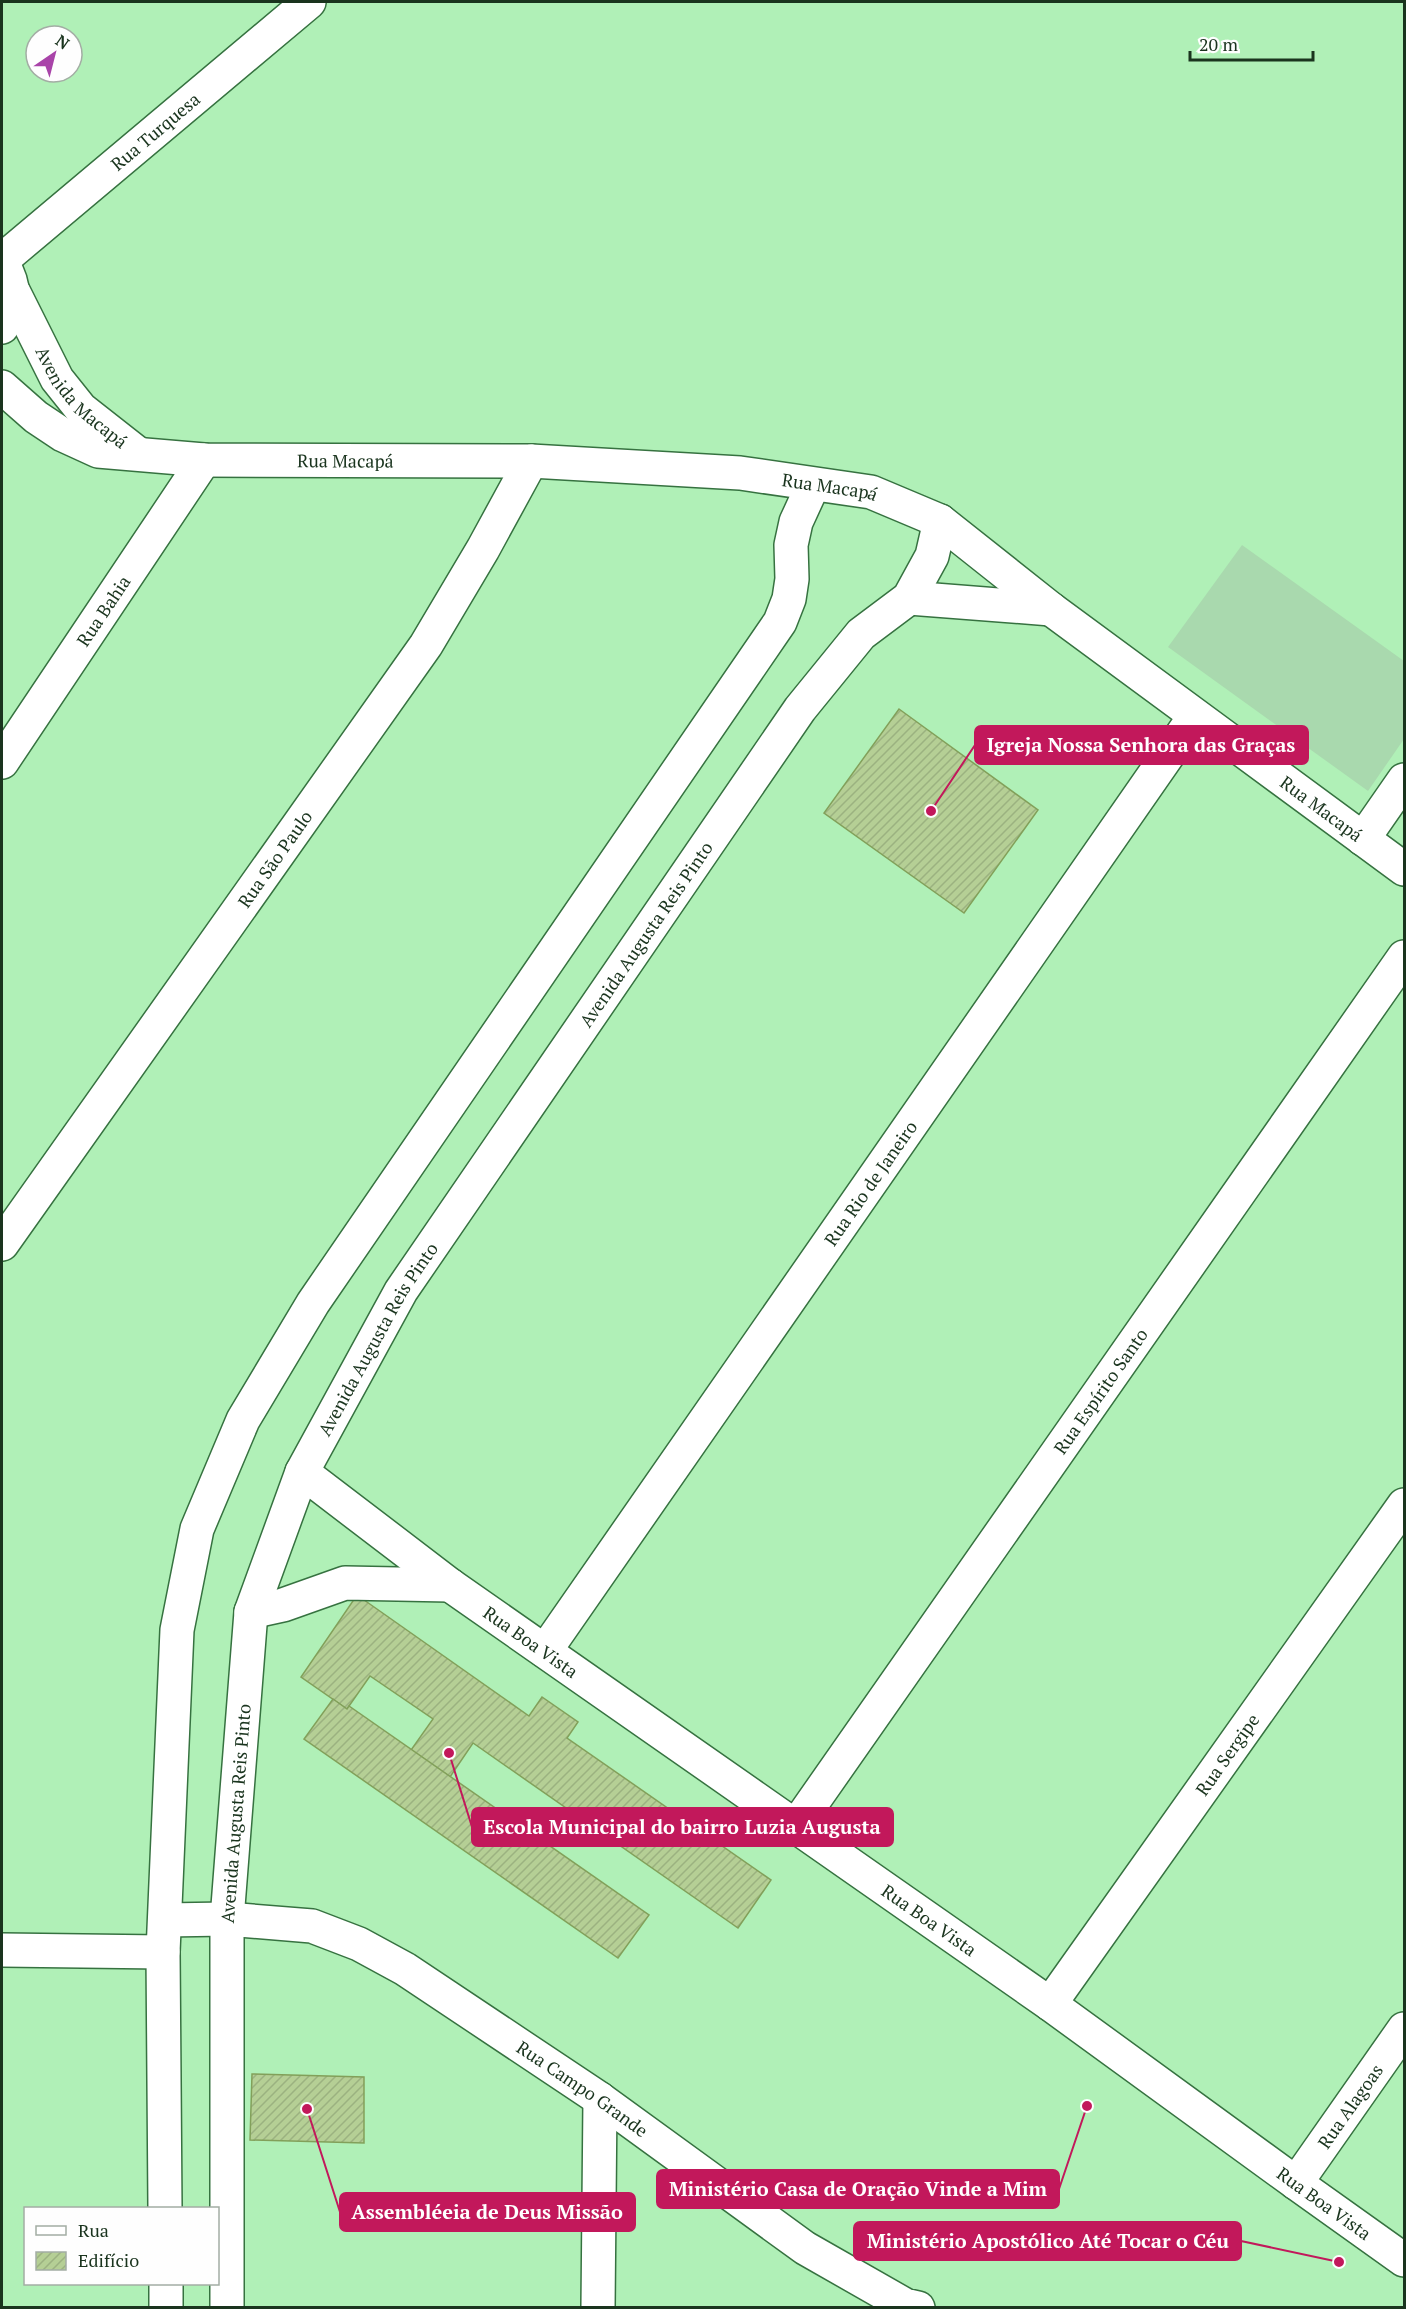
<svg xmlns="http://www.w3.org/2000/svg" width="1406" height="2309" font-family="'PT Serif',serif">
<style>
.pitch{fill:#a9d9ae}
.building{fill:url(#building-hatch);stroke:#82a05a;stroke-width:1.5}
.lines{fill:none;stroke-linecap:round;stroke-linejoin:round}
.minor-casing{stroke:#367240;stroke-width:36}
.major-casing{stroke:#367240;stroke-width:36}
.minor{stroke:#fff;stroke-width:33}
.major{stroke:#fff;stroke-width:33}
.labels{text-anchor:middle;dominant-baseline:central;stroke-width:5;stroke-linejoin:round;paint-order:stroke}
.street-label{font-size:18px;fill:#1a341e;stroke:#fefefe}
.leader{fill:none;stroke:#c2185b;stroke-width:2}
.callout-dot{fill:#c2185b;stroke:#fefefe;stroke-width:2}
.callout{fill:#c2185b;stroke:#c2185b;stroke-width:2}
.callout-label{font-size:20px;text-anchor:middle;font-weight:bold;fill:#fff}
</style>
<defs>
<pattern id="building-hatch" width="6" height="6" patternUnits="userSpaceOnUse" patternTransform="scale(1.5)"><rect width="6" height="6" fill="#b5cf95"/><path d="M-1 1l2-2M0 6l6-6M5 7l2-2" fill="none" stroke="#9bb280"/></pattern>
</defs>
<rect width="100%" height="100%" fill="#b0f0b7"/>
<path class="pitch" d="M1242 545 1404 661V739L1368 791 1168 647Z"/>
<g class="building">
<path d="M899 709 1038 810 964 913 824 813Z"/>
<path d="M357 1595 529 1716 542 1697 578 1722 567 1738 771 1880 738 1928 473 1743 450 1777 411 1750 433 1719 370 1676 347 1709 301 1677Z"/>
<path d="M333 1699 347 1709 349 1706 649 1915 618 1958 304 1739Z"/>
<path d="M252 2074 364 2077V2143L250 2140Z"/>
</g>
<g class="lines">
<g class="minor-casing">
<g id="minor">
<path id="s1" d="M2 260 309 2"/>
<path id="s2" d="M2 762 204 460"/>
<path d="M1363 839 1404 780"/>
<path id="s3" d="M2 1244 426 645 483 549 531 461"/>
<path id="s4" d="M302 1472 450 1585 1050 2004 1296 2183 1404 2260"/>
<path d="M251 1612 283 1605 345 1583 450 1585"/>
<path id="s5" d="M545 1651 1195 716"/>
<path id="s6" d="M796 1826 1404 957"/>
<path id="s7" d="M165 1920 227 1919 312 1926 359 1944 405 1969 600 2099 805 2248 905 2305 918 2308"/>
<path d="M2 1950 163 1952"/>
<path id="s8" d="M1050 2004 1404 1505"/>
<path id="s9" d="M1296 2183 1404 2029"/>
<path d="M165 2208 163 1952 177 1630 197 1529 243 1420 313 1303 780 622 789 599 792 579 791 545 796 522 813 485"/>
<path d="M166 2284V2308"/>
<path id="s10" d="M227 2308V1919L251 1612 302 1472 401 1291 800 709 861 634 909 598 932 556 940 521"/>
<path d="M598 2308 600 2099"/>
</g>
</g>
<g class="major-casing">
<g id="major">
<path d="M2 263C15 284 17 305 2 327"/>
<path id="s11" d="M14 293 57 379 81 409 137 453"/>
<path id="s12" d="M2 387 36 417 63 435 98 451 204 460 531 461 740 473 871 492 940 521 1051 609 1404 869"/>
<path d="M909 598 1051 609"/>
</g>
</g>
<use href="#minor" class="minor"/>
<use href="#major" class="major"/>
</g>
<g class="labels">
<g class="street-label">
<text stroke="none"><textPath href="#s1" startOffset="200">Rua Turquesa</textPath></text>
<text stroke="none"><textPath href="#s11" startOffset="126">Avenida Macapá</textPath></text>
<text stroke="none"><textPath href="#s12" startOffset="364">Rua Macapá</textPath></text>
<text stroke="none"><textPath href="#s12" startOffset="850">Rua Macapá</textPath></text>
<text stroke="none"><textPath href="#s2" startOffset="182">Rua Bahia</textPath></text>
<text stroke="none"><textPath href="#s12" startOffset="1444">Rua Macapá</textPath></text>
<text stroke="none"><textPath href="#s3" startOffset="472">Rua São Paulo</textPath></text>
<text stroke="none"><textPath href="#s10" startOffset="1485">Avenida Augusta Reis Pinto</textPath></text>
<text stroke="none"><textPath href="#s5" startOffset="570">Rua Rio de Janeiro</textPath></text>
<text stroke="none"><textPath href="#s10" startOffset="999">Avenida Augusta Reis Pinto</textPath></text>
<text stroke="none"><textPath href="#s6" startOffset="531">Rua Espírito Santo</textPath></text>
<text stroke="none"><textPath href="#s4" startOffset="285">Rua Boa Vista</textPath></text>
<text stroke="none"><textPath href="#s8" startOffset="306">Rua Sergipe</textPath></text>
<text stroke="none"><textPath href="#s10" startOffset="495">Avenida Augusta Reis Pinto</textPath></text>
<text stroke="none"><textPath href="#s4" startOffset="771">Rua Boa Vista</textPath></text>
<text stroke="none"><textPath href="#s7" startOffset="464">Rua Campo Grande</textPath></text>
<text stroke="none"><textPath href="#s9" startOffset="94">Rua Alagoas</textPath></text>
<text stroke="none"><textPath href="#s4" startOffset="1257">Rua Boa Vista</textPath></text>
</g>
</g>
<path class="leader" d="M931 811L975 745M449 1753L472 1827M1087 2106L1059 2189M307 2109L340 2212M1339 2262L1241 2241"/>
<g class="callout-dot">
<circle cx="931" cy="811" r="6"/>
<circle cx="449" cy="1753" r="6"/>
<circle cx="1087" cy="2106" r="6"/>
<circle cx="307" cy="2109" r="6"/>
<circle cx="1339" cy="2262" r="6"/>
</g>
<g class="callout">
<rect x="975" y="726" width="333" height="38" rx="6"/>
<rect x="472" y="1808" width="421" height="38" rx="6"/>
<rect x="657" y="2170" width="402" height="38" rx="6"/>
<rect x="340" y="2193" width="295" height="38" rx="6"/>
<rect x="854" y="2222" width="387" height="38" rx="6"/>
</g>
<g class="callout-label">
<text x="1141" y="752">Igreja Nossa Senhora das Graças</text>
<text x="682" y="1834">Escola Municipal do bairro Luzia Augusta</text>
<text x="858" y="2196">Ministério Casa de Oração Vinde a Mim</text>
<text x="487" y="2219">Assembléeia de Deus Missão</text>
<text x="1048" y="2248">Ministério Apostólico Até Tocar o Céu</text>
</g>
<rect width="1406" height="2309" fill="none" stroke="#1a341e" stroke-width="6"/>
<rect x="24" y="2207" width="195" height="78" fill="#fefefe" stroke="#a3ada4" stroke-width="1.5"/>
<rect x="36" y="2226" width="30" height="9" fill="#ffffff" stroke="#a3ada4" stroke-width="1.5"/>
<text x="78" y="2237" font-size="18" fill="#1a341e">Rua</text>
<rect x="36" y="2252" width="30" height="18" fill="url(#building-hatch)" stroke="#a3ada4" stroke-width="1.5"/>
<text x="78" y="2267" font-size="18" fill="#1a341e">Edifício</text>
<g transform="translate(54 54) rotate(35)"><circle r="28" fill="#fefefe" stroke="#a3ada4" stroke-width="1.5"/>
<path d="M0-4.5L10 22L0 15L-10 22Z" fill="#a944a9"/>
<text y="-9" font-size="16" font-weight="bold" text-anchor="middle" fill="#1a341e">N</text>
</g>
<path d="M1190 51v9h123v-9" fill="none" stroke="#1a341e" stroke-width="3"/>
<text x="1199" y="51" font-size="18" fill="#1a341e" stroke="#fefefe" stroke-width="4.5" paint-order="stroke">20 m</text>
</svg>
